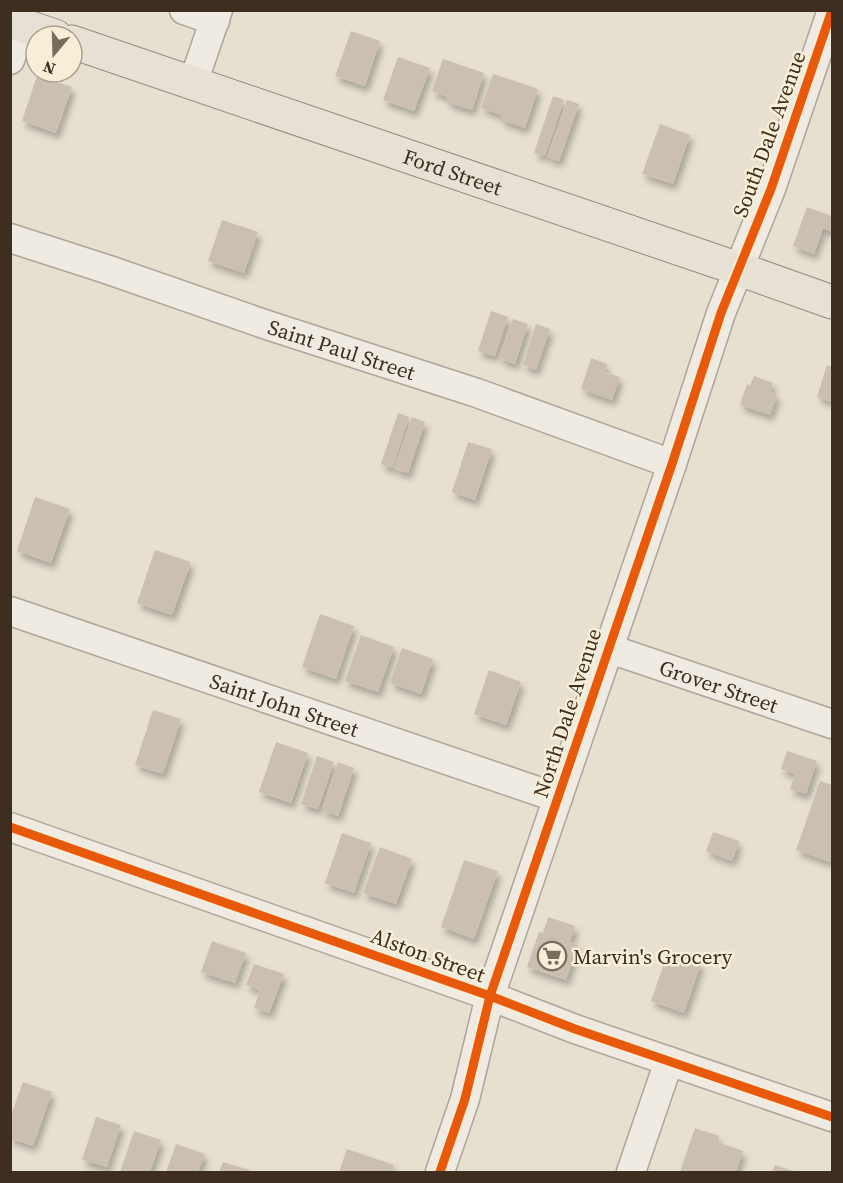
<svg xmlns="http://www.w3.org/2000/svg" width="843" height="1183" font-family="'Source Serif 4',serif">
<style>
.building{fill:#cbbfb2;filter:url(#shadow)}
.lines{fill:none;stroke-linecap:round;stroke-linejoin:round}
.minor-casing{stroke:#ada599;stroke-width:31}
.major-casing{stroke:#928b80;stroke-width:35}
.minor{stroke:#efebe3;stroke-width:28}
.major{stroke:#e6e1d4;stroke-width:33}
.cycleway-casing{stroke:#f7eed8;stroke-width:13}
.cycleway{stroke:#e8590c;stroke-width:9}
.labels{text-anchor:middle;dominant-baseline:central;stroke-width:5;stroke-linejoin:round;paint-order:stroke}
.street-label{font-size:21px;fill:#3d2e20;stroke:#f7eed8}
.poi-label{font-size:21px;fill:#3d2e20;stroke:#f7eed8;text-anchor:start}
</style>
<defs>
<filter id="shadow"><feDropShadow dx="3.5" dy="6" stdDeviation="3" flood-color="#0004"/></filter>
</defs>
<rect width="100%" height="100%" fill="#e7e0d1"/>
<g class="building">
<path d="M351 31 380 41 365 86 335 76Z"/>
<path d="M398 57 430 68 414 111 383 100Z"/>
<path d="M443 59 484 73 472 110 447 102 448 97 432 91Z"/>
<path d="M493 74 538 89 525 128 501 120 502 115 481 108Z"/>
<path d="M37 76 72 87 56 133 22 121Z"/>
<path d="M553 96 564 100 545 156 534 153Z"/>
<path d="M567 100 579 104 559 161 547 157Z"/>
<path d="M660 124 690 135 673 184 642 174Z"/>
<path d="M807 207 832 216V232L823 228 814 254 793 246Z"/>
<path d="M222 220 258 232 244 273 208 261Z"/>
<path d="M491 311 508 317 495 356 478 351Z"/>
<path d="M513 319 528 324 515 364 499 358Z"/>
<path d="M536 324 550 329 536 370 523 365Z"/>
<path d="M591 358 607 364 604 372 620 377 612 400 581 389Z"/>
<path d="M827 365 832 367V402L817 397Z"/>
<path d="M754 376 773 383 770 392 777 395 770 415 740 405 747 384 750 385Z"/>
<path d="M398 413 409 417 393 468 381 464Z"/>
<path d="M412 417 425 422 408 473 394 469Z"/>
<path d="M468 442 492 449 475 500 452 492Z"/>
<path d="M35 497 70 509 51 563 17 551Z"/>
<path d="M155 550 191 562 172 615 137 603Z"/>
<path d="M320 614 354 626 336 679 302 667Z"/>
<path d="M361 635 394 647 378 692 345 681Z"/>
<path d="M402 648 433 659 421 694 390 683Z"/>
<path d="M489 670 521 682 506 725 474 714Z"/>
<path d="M153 710 181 719 163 774 135 765Z"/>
<path d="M276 742 308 753 291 803 259 792Z"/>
<path d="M787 751 817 761 806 794 790 789 795 774 781 769Z"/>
<path d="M317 756 334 762 318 809 301 804Z"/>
<path d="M338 762 354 768 338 816 322 810Z"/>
<path d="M820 781 832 785V853L830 862 796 850Z"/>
<path d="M713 832 739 841 732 861 706 851Z"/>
<path d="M342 833 371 843 354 893 325 883Z"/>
<path d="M380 847 412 859 396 904 363 893Z"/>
<path d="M464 860 498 871 474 939 441 927Z"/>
<path d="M548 917 575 926 570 942 578 945 566 980 527 967 539 932 543 933Z"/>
<path d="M212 941 246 953 235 983 201 972Z"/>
<path d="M668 952 701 963 684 1013 651 1001Z"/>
<path d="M254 964 284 974 269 1013 254 1008 260 990 246 985Z"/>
<path d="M23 1082 52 1092 33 1146 10 1138V1118Z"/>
<path d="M96 1117 121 1125 107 1167 82 1160Z"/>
<path d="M695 1128 719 1136 717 1142 743 1151 736 1172H680Z"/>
<path d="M134 1131 161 1140 150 1172H120Z"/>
<path d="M176 1144 205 1154 198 1172H166Z"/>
<path d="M347 1149 394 1165 391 1172H339Z"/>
<path d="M223 1162 250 1170 249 1172H219Z"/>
<path d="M775 1165 796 1172H772Z"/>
</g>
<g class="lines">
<g class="minor-casing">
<g id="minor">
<path d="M184 10 215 21"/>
<path d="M10 60 22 25"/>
<path d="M193 83 218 10"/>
<path id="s1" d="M10 238 106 269 267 325 477 393 672 464"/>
<path id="s2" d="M10 611 558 798"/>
<path id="s3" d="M607 648 832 724"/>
<path d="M10 827 490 996 575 1029 832 1117"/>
<path d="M440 1172 465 1099 490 996 672 464 721 313 771 189 832 10"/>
<path d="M631 1172 669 1061"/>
</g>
</g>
<g class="major-casing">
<g id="major">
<path d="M10 21 55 36"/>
<path id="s4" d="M72 42 739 269 832 302"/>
</g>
</g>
<use href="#minor" class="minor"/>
<use href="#major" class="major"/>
<g class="cycleway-casing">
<g id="cycleway">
<path d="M10 827 490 996 575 1029 832 1117"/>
<path d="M440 1172 465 1099 490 996 672 464 721 313 771 189 832 10"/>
</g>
</g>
<use href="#cycleway" class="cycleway"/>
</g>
<defs>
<g id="supermarket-ring" transform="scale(1.5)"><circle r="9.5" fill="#f7eed8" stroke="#786c5e" stroke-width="1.5"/><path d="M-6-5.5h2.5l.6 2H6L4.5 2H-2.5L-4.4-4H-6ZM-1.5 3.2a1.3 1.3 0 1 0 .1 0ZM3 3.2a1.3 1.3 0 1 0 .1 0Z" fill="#786c5e"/></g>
</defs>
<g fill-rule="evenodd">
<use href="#supermarket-ring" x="552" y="956"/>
</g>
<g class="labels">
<g class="street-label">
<text transform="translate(769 134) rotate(-70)">South Dale Avenue</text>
<text stroke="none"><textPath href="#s4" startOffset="402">Ford Street</textPath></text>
<text stroke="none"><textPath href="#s1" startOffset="350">Saint Paul Street</textPath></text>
<text stroke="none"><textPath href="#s3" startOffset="118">Grover Street</textPath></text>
<text stroke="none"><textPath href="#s2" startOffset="290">Saint John Street</textPath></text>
<text transform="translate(567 713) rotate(-72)">North Dale Avenue</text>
<text transform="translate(428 955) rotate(20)">Alston Street</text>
</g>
<g class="poi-label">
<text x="573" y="956">Marvin's Grocery</text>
</g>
</g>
<rect width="843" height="1183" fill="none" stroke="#3d2e20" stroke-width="24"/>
<g transform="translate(54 54) rotate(199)"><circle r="28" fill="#f7eed8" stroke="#ada18e" stroke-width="1.5"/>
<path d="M0-4.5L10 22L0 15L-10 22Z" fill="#786c5e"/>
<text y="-9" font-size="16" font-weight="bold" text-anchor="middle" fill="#3d2e20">N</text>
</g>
</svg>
